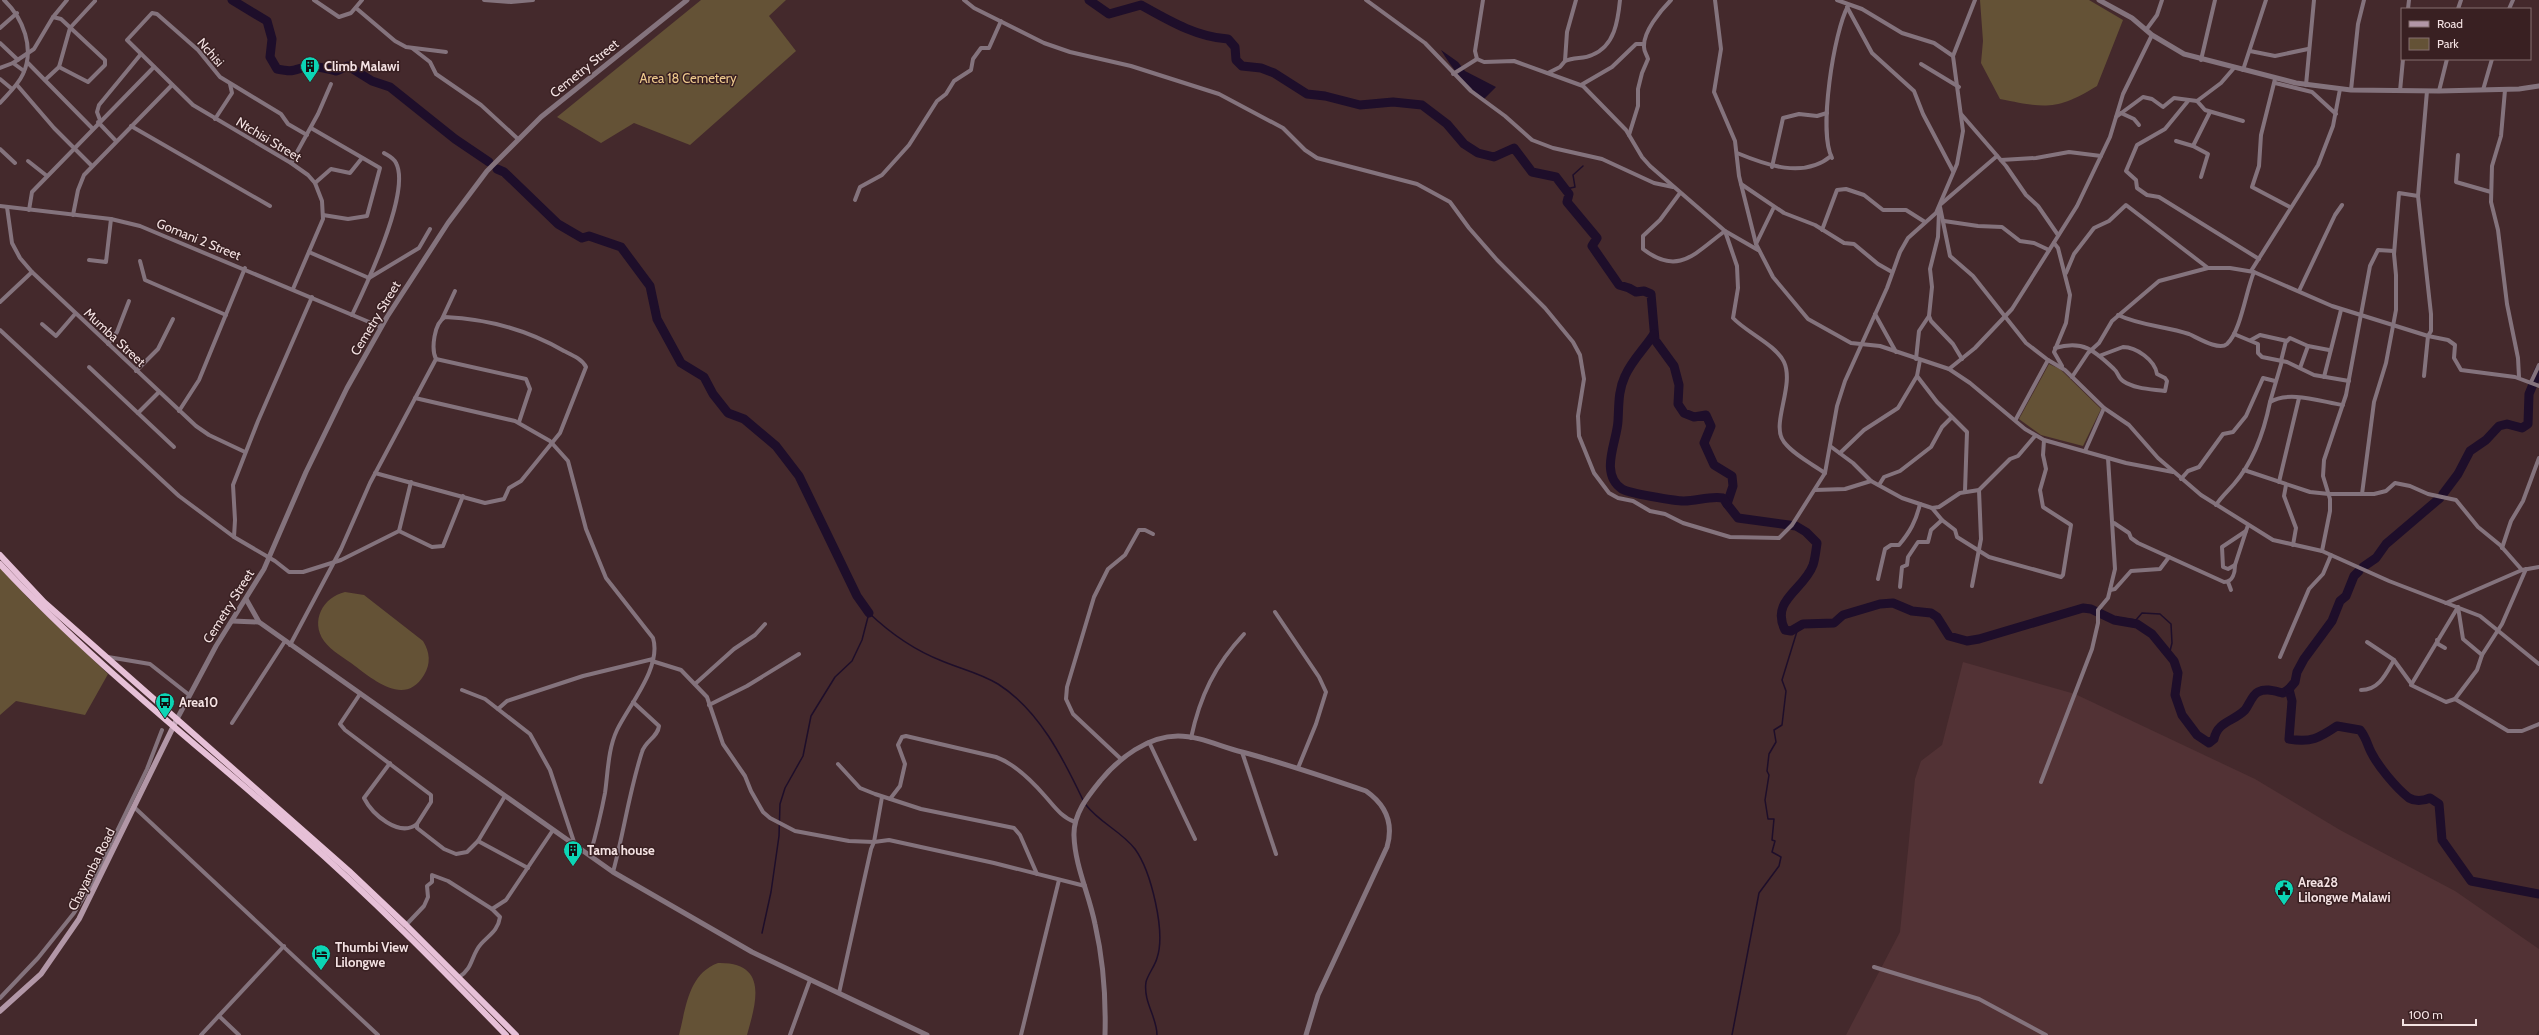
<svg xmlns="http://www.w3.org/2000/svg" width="2539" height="1035" font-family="Cabin,sans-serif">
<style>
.built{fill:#523235}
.green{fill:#645236}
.water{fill:#1e0e2a}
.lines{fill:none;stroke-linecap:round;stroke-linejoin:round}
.stream{stroke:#1e0e2a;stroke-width:1.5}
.river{stroke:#1e0e2a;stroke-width:9}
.minor{stroke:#84737d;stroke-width:4}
.tertiary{stroke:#84737d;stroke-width:5}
.secondary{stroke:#b297a7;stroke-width:5.5}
.trunk{stroke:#e6c0d7;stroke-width:6}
.labels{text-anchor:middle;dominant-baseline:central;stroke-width:3;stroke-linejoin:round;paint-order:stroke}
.street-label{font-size:13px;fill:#f4e2e3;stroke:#392022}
.poi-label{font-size:13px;font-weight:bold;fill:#f4e2e3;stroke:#392022;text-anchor:start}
.park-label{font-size:13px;fill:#eec98d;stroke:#392022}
</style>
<rect width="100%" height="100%" fill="#44292c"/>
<path class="built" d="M1963 662 2075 694 2255 779 2340 830 2455 891 2539 949V1030L2536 1035H1846L1900 932 1915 779 1921 761 1942 745Z"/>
<g class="green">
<path d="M701 0H786L769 16 796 51 690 145 634 123 601 143 557 117Z"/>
<path d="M1980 0H2089L2123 20 2097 86C2056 111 2045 108 2000 99L1981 63 1983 41Z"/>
<path d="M2049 364 2060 369 2101 409 2083 446 2041 435 2019 419Z"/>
<path d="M0 567 28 598 108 674 85 715 16 701 0 715Z"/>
<path d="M345 592 364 595 423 641C430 652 431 664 424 675 405 707 374 680 355 666 345 658 331 651 324 641 310 621 323 597 345 592Z"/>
<path d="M718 963C769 962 756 1003 747 1035H679C686 1008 688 974 718 963Z"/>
</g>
<path class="water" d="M1441 50 1458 62 1465 71 1496 87 1484 99C1467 88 1451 67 1441 50Z"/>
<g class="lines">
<g class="stream">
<path d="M1566 189 1575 187 1573 175 1583 166"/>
<path d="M869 613C891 634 914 650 942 661 961 669 980 673 998 684 1039 710 1063 758 1083 800"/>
<path d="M2106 616 2136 620 2142 613 2160 614 2171 624 2172 643 2169 655"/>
<path d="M1086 805C1100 823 1121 831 1135 849 1151 871 1166 932 1157 958 1155 966 1148 974 1146 982 1143 1002 1157 1017 1157 1035"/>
<path d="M762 933 771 892 779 836 780 804 785 788 803 756 811 716 835 677 852 661 862 640 869 613"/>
<path d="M1732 1035 1759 893 1779 866 1781 857 1772 852 1775 841 1772 840 1774 819H1768L1765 800 1769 775 1767 771 1769 754 1776 742 1774 730 1782 725 1786 691 1782 680 1798 628"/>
</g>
<g class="river">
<path d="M232 0 267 21 272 39 270 57 277 69C292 72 291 71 305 67 315 65 327 69 336 71L348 66 372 81 390 87 455 139 489 162"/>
<path d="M1089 0 1109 14 1141 5C1168 20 1196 37 1228 39L1235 47 1236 60 1242 66 1261 68 1274 73 1307 94 1325 96 1360 105 1393 102 1422 105 1447 124 1464 144 1478 153 1494 157 1514 148 1532 172 1556 177 1569 194 1567 202 1597 238 1592 246 1619 285 1629 288 1636 292 1644 291 1651 294 1655 340 1674 366 1679 385 1678 404 1684 413 1694 417 1706 415 1711 426 1704 443 1714 465 1732 476 1733 486 1727 504 1738 518 1796 526 1806 532 1817 543C1816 550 1815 559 1813 565 1804 590 1770 600 1785 630L1791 631 1803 624 1834 623 1843 615 1880 604 1893 603 1912 611 1931 613 1937 617 1949 636 1967 641 1979 639 2083 608 2091 609 2114 620 2137 624 2152 634 2174 661 2178 673 2175 695 2182 715 2197 735 2209 743 2214 739C2218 721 2233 722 2245 710 2249 705 2252 695 2258 692 2266 688 2274 691 2283 693L2289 689 2292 701 2289 739C2311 743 2319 738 2337 726L2360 730C2366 737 2367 744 2371 752 2378 766 2396 788 2409 798 2416 802 2423 801 2430 798L2439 804 2442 840 2471 881 2539 894"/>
<path d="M497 169 504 172 558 224 582 238 589 236 621 247 650 286 657 319 681 363 704 377 713 394 728 413 744 419 776 446 799 476 857 596 869 613"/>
<path d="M1654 334C1645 348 1632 360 1625 376 1618 391 1619 405 1618 421 1617 442 1599 473 1622 489 1628 493 1675 501 1684 501 1697 501 1709 496 1723 498L1727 504"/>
<path d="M2443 494 2458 474 2470 451 2486 440 2499 426 2507 424 2522 428 2528 424 2529 394 2539 370"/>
<path d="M2363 567 2376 558 2386 544 2440 498"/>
<path d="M2289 689 2295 682 2297 672 2304 659 2332 621 2340 601 2346 596 2354 576 2359 571"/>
</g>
<g class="minor">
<path d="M314 0 339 17 351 13 362 0"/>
<path d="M484 0 511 2 533 0"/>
<path d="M964 0 974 8 1044 43 1070 52 1131 66 1219 94 1283 128 1305 150 1317 158 1417 184 1450 202 1469 228 1497 260 1545 308 1573 342 1580 355 1584 379 1578 416 1579 436 1594 473 1609 493 1618 498 1633 501 1650 511 1665 514 1683 523 1730 537 1779 538 1792 525 1825 473 1837 406 1845 381 1887 288 1900 252 1908 238 1936 213 1957 164 1963 131 1953 56 1934 43 1902 33 1862 9 1837 0"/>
<path d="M1366 0 1425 43 1471 91 1505 116 1532 140 1553 148 1602 159 1654 183 1673 187"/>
<path d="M1483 0 1475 51 1477 59 1484 62 1514 61 1583 86 1626 130 1642 157 1650 166 1725 231 1758 250"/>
<path d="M1715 0 1721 49 1714 92 1735 141 1739 176 1756 244 1773 277 1808 319 1851 343 1880 346 1949 369 1970 383 2025 429 2044 440 2126 463 2173 472"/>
<path d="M1847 7 1872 53 1914 91 1923 114 1953 171"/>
<path d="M356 8 395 41 406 47 446 52"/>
<path d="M2408 9 2409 0"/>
<path d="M2458 9 2461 0"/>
<path d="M2509 9 2513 0"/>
<path d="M53 17 67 0"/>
<path d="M0 28 17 13"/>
<path d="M2146 30 2157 15 2162 0"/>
<path d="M0 43 18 60"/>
<path d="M412 48 430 62 436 74 481 105 518 139"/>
<path d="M2250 51 2275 56 2308 49"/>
<path d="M1953 56 1975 0"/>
<path d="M2201 60 2215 0"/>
<path d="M1565 61C1574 57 1584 59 1592 55 1615 46 1618 20 1620 0"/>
<path d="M27 62 92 128"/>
<path d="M13 63 24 71"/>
<path d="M1921 64 1959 87"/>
<path d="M59 67 70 28 95 1"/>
<path d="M0 68 13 63 34 49 53 17 61 19 105 60V65L88 82 59 67 45 80"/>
<path d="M2243 70 2266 0"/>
<path d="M1548 73 1560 67 1565 61 1567 32 1576 0"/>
<path d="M1453 74 1477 59"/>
<path d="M0 79 12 89"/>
<path d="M2275 79 2261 135 2259 166 2252 187 2290 207"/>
<path d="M2275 83 2312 92 2336 114"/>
<path d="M17 85 54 128 92 166"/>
<path d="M1581 85 1612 67 1636 44H1644"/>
<path d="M2306 85 2314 0"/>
<path d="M2351 90 2358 24 2364 0"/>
<path d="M2483 90 2492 59"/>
<path d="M2505 90 2501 136 2492 166 2491 202 2498 230 2507 304 2518 358 2519 377"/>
<path d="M2400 91 2403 59"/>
<path d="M2439 91 2447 59"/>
<path d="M2188 101 2165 129 2137 145 2126 171 2136 180 2137 188 2147 195 2159 197 2259 259"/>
<path d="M2197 101 2205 110 2243 121"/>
<path d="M0 103C8 94 18 85 23 74 35 48 23 18 4 0"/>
<path d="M2121 113 2134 119 2139 125"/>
<path d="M1961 114 2006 166 2026 195 2038 206 2058 235"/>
<path d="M2116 117 2143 97 2152 99 2163 107 2174 98 2197 101 2221 83 2234 68"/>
<path d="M215 119 232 93 230 84"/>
<path d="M100 120 97 112 99 105 141 54"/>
<path d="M98 122 116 141"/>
<path d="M131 126 270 206"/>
<path d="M311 128 380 168 367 216 348 219 323 215"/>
<path d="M1629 135 1638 106V89L1642 73 1648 59C1647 55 1644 52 1644 47 1643 32 1660 11 1671 0"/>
<path d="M2176 141 2193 146 2210 112"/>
<path d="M2193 146 2208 154 2201 177"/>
<path d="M0 149 15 163"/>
<path d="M1737 153C1766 165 1804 179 1831 156"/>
<path d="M2458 155 2456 182 2491 192"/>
<path d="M1832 158C1818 132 1834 31 1848 6"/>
<path d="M2001 160 2036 158 2069 152 2101 156"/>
<path d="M28 161 47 176"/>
<path d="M291 163 318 114 331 84"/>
<path d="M1772 167 1783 118 1799 114 1817 116 1827 113"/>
<path d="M315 183 331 169 350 173 362 158"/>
<path d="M1741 184 1784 213 1815 225 1844 243 1854 244 1878 264 1892 272"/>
<path d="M1680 193 1660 220 1643 236V249C1679 277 1696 252 1725 231L1737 266 1738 288 1733 318C1746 332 1776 345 1784 362 1795 386 1770 425 1784 442 1794 455 1812 464 1825 473"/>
<path d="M855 200 860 187 882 175 909 145 937 101 946 94 954 81 971 70 973 59 981 48H989L1001 21"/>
<path d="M1941 204 1997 156"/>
<path d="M0 206 111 219 140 226 381 327"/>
<path d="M7 207 12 243 20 258 32 272 196 426 209 435 245 452"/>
<path d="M1940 207 1950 256 1973 276 2026 343 2048 360 2065 370 2104 408 2129 425 2158 458 2201 495 2273 540 2322 551 2389 581 2480 616 2539 664"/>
<path d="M29 210 32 192 154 67"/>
<path d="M1939 211 1938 237 1930 269 1932 287 1929 316 1931 321 1953 344 1962 359"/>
<path d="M73 215 78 190 84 175 172 85"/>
<path d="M1944 221 1978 226 2002 227 2020 241 2034 243 2049 250"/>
<path d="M1822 230 1837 190 1846 189 1864 195 1883 210H1906L1925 222"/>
<path d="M2054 243 2058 248 2070 295 2066 323 2054 352 2062 366"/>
<path d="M1756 244 1774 207"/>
<path d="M309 252 369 278 419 248 430 229"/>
<path d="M89 260 106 262 111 219"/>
<path d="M140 261 145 280 226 315"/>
<path d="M2251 271 2318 165 2333 126 2340 89"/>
<path d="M2066 273 2074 254 2094 228 2109 221 2126 205 2208 268"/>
<path d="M293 289 323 219 322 201 315 183 308 175 291 163 193 105 127 40 152 13 157 14 198 50 220 77 281 114 288 124 307 135"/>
<path d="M2299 291 2335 215 2342 205"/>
<path d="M0 302 32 272"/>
<path d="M1875 314 1896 352"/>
<path d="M352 315C366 286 411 191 396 163 394 158 389 156 384 153"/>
<path d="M2118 315C2141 326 2166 326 2189 334 2198 338 2219 351 2227 344 2241 331 2246 290 2254 272"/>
<path d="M442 319 455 291"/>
<path d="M42 324 56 336 75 314"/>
<path d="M0 330 179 496 234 537 275 561 289 572H303L341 560 399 531 411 482"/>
<path d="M2234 334 2258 344V353L2262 357 2287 362 2314 375 2349 381"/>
<path d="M2251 340 2260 335 2287 341 2290 338 2308 346 2329 350"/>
<path d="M108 344 117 332 129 301"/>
<path d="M2055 348C2083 340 2094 350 2114 369 2118 372 2118 378 2123 381 2135 389 2151 389 2165 391L2167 381 2165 378 2157 374C2155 360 2136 347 2123 347L2099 356"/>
<path d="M1916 359 1919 331 1929 316"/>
<path d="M2281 361 2286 341"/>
<path d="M89 367 174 447"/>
<path d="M2300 368 2308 346"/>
<path d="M1949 369 1975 348 2012 309 2077 206 2110 137 2123 94 2152 35"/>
<path d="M136 371 158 349 173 319"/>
<path d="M1917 376 1937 402 1967 432 1965 491"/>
<path d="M2424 376 2428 336 2448 340 2455 345 2454 358 2461 370 2515 377 2539 386"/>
<path d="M2072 377 2088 353 2099 343 2112 321 2159 281 2208 268H2230L2254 272 2332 306 2428 336 2431 331V314L2418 196 2427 91"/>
<path d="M2324 377 2341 310"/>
<path d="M2531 382 2539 365"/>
<path d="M415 398 515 421 550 441 568 461 586 529 606 578 653 638C662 667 629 705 617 730 608 749 608 772 605 793 601 814 596 834 590 855"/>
<path d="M2270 402 2282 361"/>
<path d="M179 411 199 380 245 268"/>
<path d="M138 413 159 392"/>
<path d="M2016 419 2048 360"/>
<path d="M1830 446 1853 463 1871 481 1902 498 1932 508 1942 520 1955 530 1957 537 1989 557 2061 577 2063 575 2071 525 2043 507 2040 490 2046 469 2043 455 2044 440"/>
<path d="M2085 451 2104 408"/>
<path d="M1840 453 1864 430 1898 408 1917 376 1920 360"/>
<path d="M2244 470 2310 492 2329 494H2374L2386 491 2395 483 2410 486 2428 494 2456 500 2478 527 2500 545 2522 570"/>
<path d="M375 473 485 503 504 499 509 488 521 481 560 433 586 367C582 359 572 355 564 351 526 329 488 319 445 317 434 323 431 349 436 359"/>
<path d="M2181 479 2188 471 2199 467 2223 434 2233 432 2246 416 2263 378 2275 381"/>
<path d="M2279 482 2299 398"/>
<path d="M1879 485 1884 477 1900 471 1931 447 1942 427 1951 418"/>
<path d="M2286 485 2284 496 2296 528 2293 545"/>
<path d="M1815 490 1845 489 1871 481"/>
<path d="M2362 494 2374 402 2386 363 2396 310V275L2394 254 2399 193 2418 196"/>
<path d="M2216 505C2221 497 2228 491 2234 484 2254 461 2264 432 2270 402 2289 390 2322 402 2343 405"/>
<path d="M1932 508 1939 507 1960 493 1979 490 2010 459 2018 456 2035 436"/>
<path d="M2114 523 2129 533 2131 538 2138 543 2224 582C2233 582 2235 572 2235 565L2248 525"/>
<path d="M399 531 432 547 443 546 463 496"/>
<path d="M234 537 235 520 233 485 258 421 312 297"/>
<path d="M2502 548 2511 521 2523 501 2539 458"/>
<path d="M2322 551 2330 511V499L2323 476 2324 460 2346 395 2370 266 2378 250 2394 251"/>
<path d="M2235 565 2228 569 2223 567 2222 547 2246 531"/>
<path d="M1878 579 1885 549 1891 545H1899C1910 532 1916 521 1920 504"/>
<path d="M2228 582 2231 590"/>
<path d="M1972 586 1981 539 1979 490"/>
<path d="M1900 587 1902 567 1907 565 1908 557 1918 542H1928L1931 530 1942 520"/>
<path d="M2110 590 2115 589 2131 571 2160 569 2169 557"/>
<path d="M2446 603 2522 570 2539 567"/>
<path d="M2458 607 2411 685 2446 702 2455 699 2508 731H2522L2539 724"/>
<path d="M2458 607 2463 639 2482 655"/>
<path d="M1275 612 1319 677 1326 692 1316 724 1298 768"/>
<path d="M2437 640 2438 644 2445 648"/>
<path d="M2367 642 2394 660 2410 682"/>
<path d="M290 645 341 549 370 483 436 359 526 379 530 389 519 422"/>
<path d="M108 657 150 664 188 694"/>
<path d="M2280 657 2309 589 2323 574 2331 555"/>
<path d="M652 661 681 670 707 697 723 744 745 776 751 791 763 812 770 818 795 831 849 841 874 842 882 797"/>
<path d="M695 684 734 649 755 635 765 624"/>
<path d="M462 690 485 699 530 734 550 770 575 845"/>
<path d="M2361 690C2379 690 2386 674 2394 660"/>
<path d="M360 694 340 724 345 730 431 795V802L417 824V828L444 849 456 854 467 852 478 841 505 796"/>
<path d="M2455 699 2477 670 2482 655 2502 624 2526 569"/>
<path d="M709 705 747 686 799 654"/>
<path d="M498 709 507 701 583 676 653 659"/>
<path d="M232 723 285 641"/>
<path d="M1191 738C1200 696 1215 665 1244 634"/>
<path d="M1149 742 1195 839"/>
<path d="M1242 752 1276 854"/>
<path d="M1121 759 1073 714 1066 699 1067 687 1094 597 1108 569 1125 555 1139 530H1145L1153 534"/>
<path d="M390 763 364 798C372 814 399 838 417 824"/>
<path d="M838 764 860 788 875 794 921 809 1014 828 1020 835 1037 874"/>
<path d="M2041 782 2092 649 2098 623V610L2108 598 2115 569 2108 458"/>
<path d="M890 799 900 786 905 764 898 745 902 737 906 736 996 757C1015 764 1031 780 1045 796 1054 806 1061 817 1075 822"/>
<path d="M134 807 378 1035"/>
<path d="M478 841 528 868"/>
<path d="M613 872C624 832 629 792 642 752 645 741 658 737 659 726L633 702"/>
<path d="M406 925 424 906 428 897 427 886 432 882V875L448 881 492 909 506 900 553 830"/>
<path d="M1874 967 1979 999 2046 1035"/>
<path d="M459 977C473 969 471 955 481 944 489 935 498 931 500 917L492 909"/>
<path d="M839 993 871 849 874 842 889 840 994 863 1085 886"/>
<path d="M0 998 38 958 74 913 90 887 147 769 162 730"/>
<path d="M219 1016 239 1035"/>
<path d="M201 1035 284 946"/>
<path d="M790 1035 810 980"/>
<path d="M1021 1035 1059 880"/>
</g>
<g class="tertiary">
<path d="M2099 0 2132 18 2152 35 2184 54 2296 83 2351 90 2439 91 2519 89 2539 86"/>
<path d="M246 599 259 622 613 872 752 952 927 1035"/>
<path d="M232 621 259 622"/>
<path d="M177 719 216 646 264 569 306 472 347 388 387 317 448 223 487 171 541 117 687 0"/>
<path d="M1105 1035C1106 999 1103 959 1095 924 1089 894 1075 866 1074 836 1073 814 1088 796 1101 780 1119 758 1148 736 1178 736 1200 736 1221 747 1242 752 1284 763 1325 777 1366 791 1386 805 1394 823 1387 847L1318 995 1306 1035"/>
</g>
<path class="secondary" d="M0 1011 41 974 79 919 177 719"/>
<g class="trunk">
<path d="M0 555 44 602 349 871 406 925 516 1035"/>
<path d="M0 564C92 663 198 745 299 834 372 898 439 966 506 1035"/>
</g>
</g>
<defs>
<g id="building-pin" transform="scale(1)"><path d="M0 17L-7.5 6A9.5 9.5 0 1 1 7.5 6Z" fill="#0cd5b5" stroke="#392022"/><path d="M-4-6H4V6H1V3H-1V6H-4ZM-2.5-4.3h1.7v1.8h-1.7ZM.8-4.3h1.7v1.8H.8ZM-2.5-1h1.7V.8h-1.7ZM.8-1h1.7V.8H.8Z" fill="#111"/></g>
<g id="bus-pin" transform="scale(1)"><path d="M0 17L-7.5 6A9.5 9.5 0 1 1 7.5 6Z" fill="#0cd5b5" stroke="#392022"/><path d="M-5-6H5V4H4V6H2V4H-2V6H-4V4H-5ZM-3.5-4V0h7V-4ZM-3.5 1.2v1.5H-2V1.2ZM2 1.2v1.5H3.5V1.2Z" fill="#111"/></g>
<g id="civic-pin" transform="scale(1)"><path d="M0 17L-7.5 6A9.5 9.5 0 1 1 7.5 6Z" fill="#0cd5b5" stroke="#392022"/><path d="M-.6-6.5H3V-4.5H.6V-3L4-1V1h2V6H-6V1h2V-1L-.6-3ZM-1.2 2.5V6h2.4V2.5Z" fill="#111"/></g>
<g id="hotel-pin" transform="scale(1)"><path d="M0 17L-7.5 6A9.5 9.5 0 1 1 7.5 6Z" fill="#0cd5b5" stroke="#392022"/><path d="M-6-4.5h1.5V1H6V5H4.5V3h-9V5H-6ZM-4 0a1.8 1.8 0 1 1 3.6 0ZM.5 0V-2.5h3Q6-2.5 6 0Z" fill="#111"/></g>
</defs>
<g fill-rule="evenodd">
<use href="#building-pin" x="310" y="66"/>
<use href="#bus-pin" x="165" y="702"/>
<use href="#building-pin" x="573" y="850"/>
<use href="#civic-pin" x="2284" y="889"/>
<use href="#hotel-pin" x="321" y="954"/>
</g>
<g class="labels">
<g class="street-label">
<text transform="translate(211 52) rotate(49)">Nchisi</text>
<text transform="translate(584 68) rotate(-39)">Cemetry Street</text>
<text transform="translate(269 139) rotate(31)">Ntchisi Street</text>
<text transform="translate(199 239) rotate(22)">Gomani 2 Street</text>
<text transform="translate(375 318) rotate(-59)">Cemetry Street</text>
<text transform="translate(115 337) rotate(43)">Mumba Street</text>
<text transform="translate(228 606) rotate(-58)">Cemetry Street</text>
<text transform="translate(91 869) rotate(-64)">Chayamba Road</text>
</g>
<g class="poi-label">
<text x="324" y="66">Climb Malawi</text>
<text x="179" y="702">Area10</text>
<text x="587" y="850">Tama house</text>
<text x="2298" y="882">Area28<tspan x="2298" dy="15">Lilongwe Malawi</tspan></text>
<text x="335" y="947">Thumbi View<tspan x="335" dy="15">Lilongwe</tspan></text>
</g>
<g class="park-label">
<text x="688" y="78">Area 18 Cemetery</text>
</g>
</g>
<rect x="2401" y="8" width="130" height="52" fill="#392022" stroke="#846e6f"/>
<rect x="2409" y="21" width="20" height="6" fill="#b297a7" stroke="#846e6f"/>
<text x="2437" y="28" font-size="12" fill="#f4e2e3">Road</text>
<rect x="2409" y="38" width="20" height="12" fill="#645236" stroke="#846e6f"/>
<text x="2437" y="48" font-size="12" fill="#f4e2e3">Park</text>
<path d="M2403 1019v6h73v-6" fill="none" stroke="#f4e2e3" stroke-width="2"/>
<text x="2409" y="1019" font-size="12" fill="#f4e2e3" stroke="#392022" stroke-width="3" paint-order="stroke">100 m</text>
</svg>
